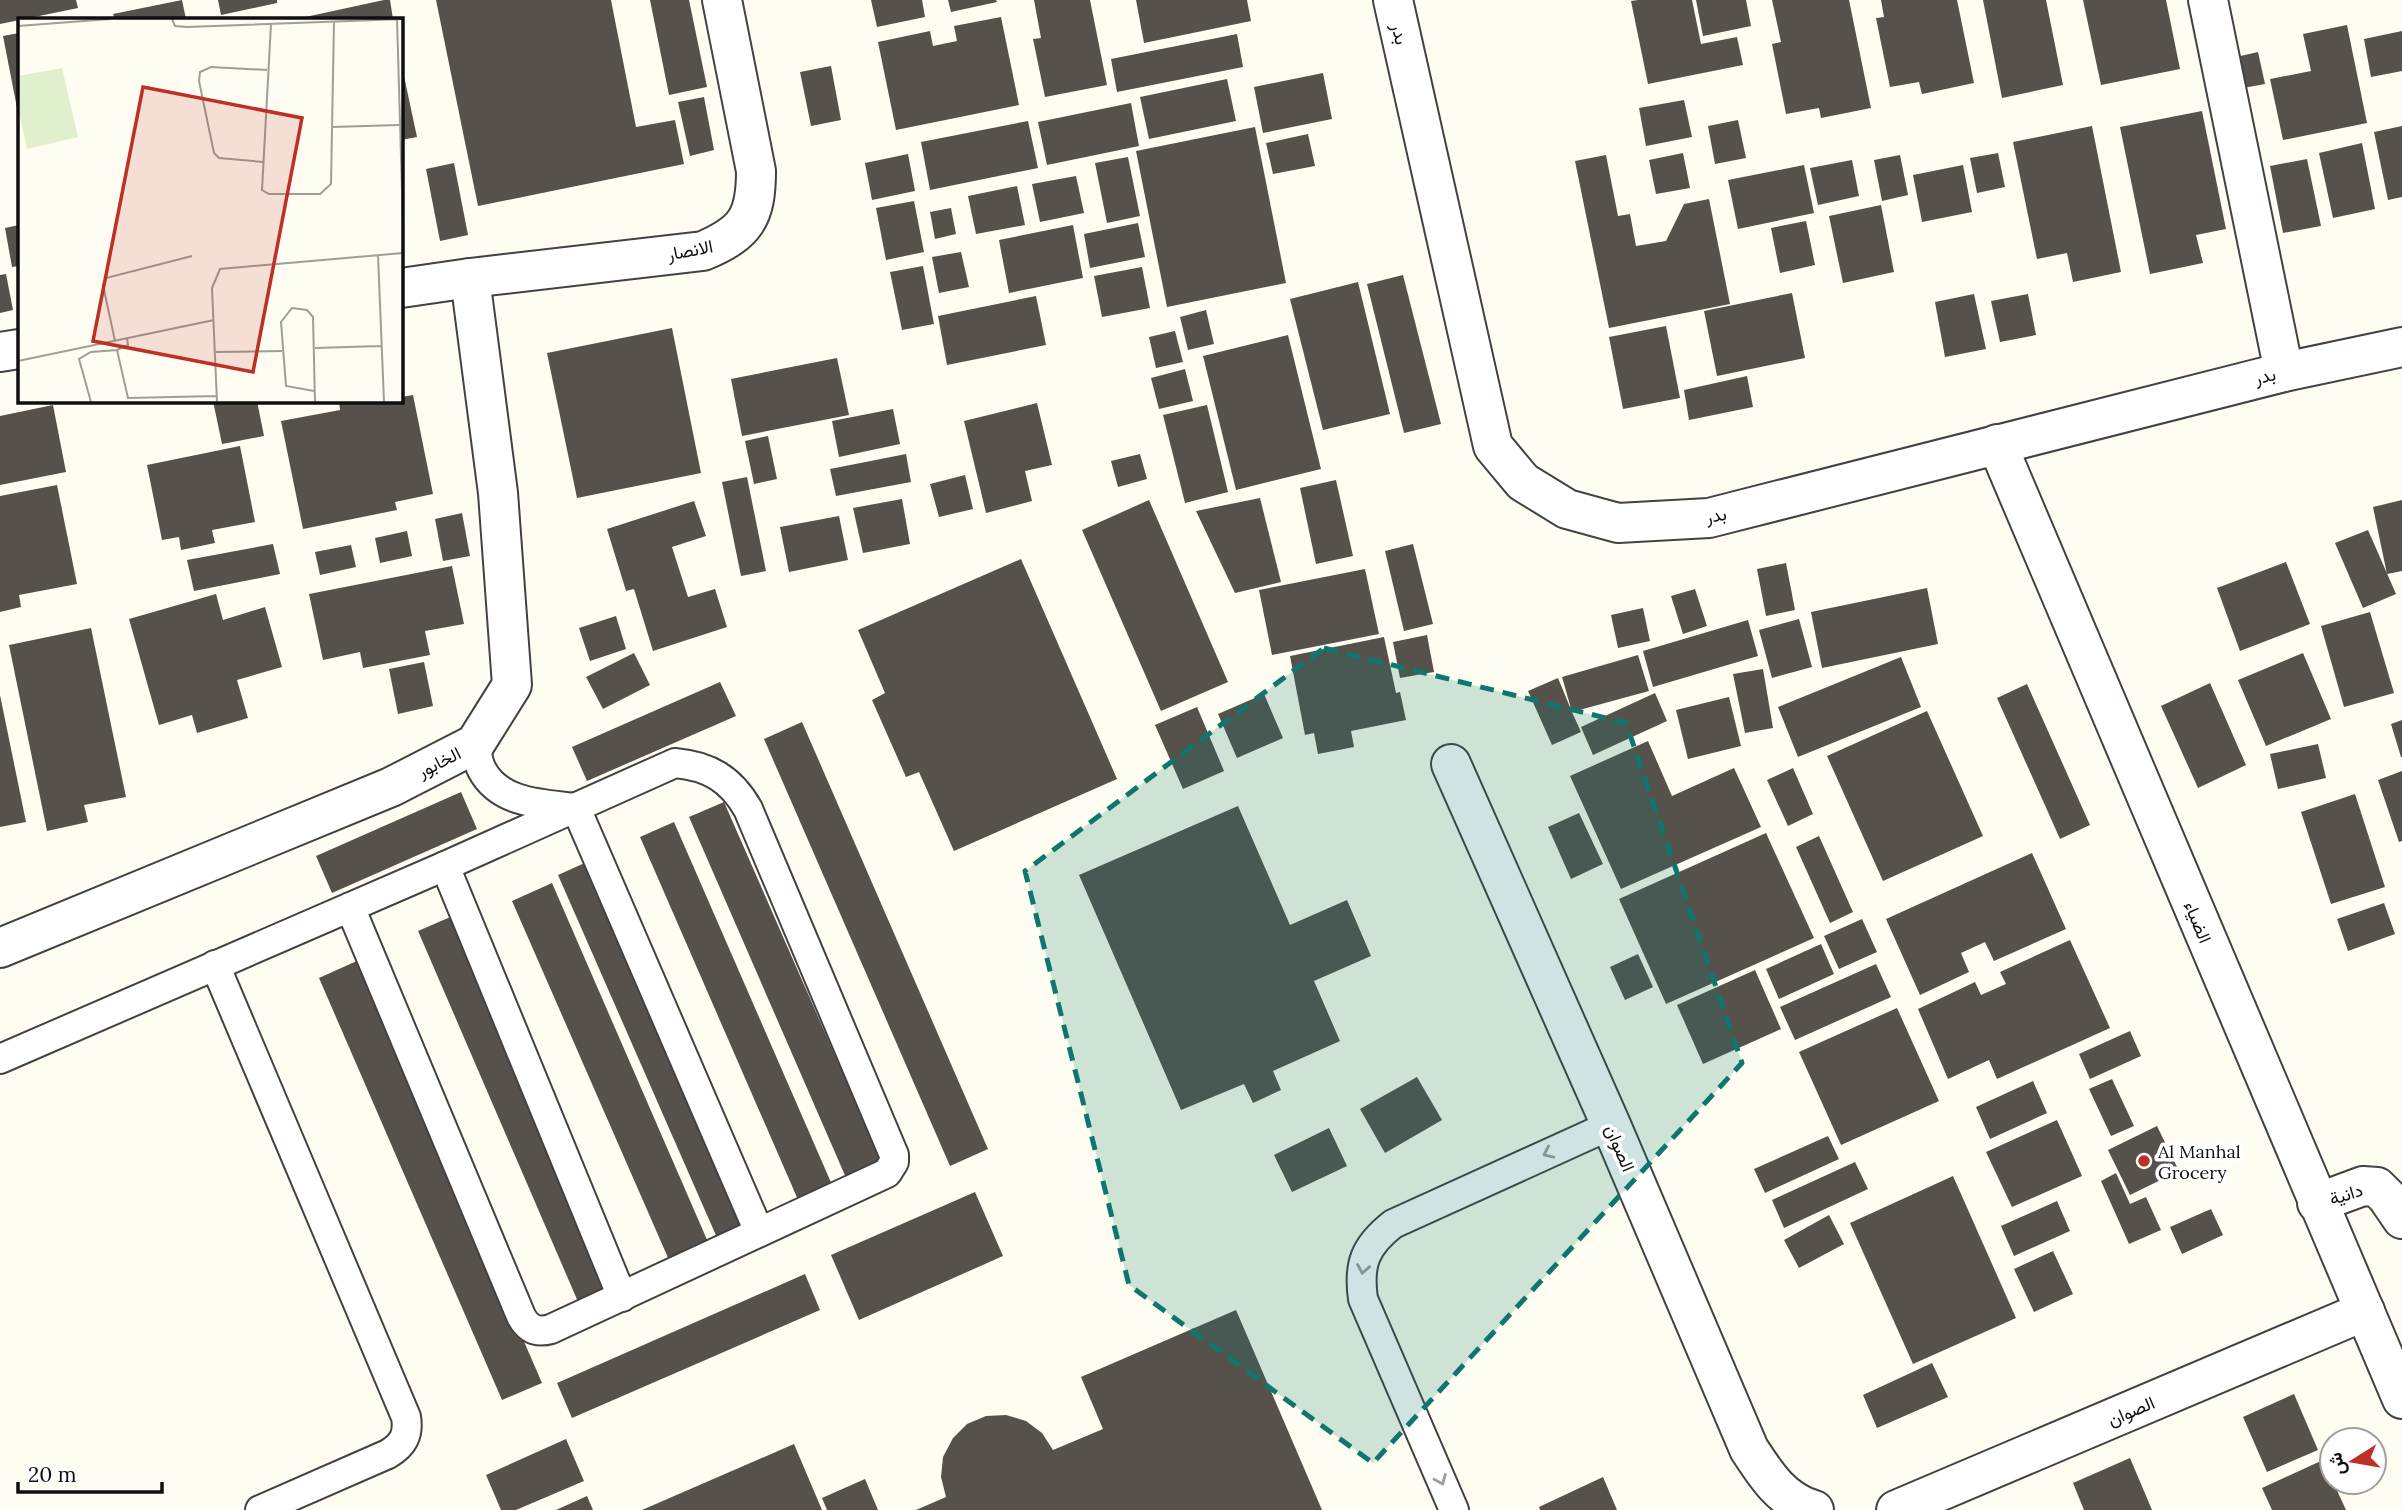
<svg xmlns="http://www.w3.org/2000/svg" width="2402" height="1510" font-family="Lora,Vazirmatn,serif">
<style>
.building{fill:#57514b}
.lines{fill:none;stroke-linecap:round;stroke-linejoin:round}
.service-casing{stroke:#424242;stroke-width:32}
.minor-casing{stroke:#424242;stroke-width:42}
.service{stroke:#fff;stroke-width:28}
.minor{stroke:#fff;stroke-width:38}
.oneway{stroke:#9f9f9f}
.marked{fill:#0f766e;fill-opacity:0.2;stroke:#0f766e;stroke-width:5;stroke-dasharray:14 9;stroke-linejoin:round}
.poi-dot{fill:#bd3028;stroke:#fff;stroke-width:2.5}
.labels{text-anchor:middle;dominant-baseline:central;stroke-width:7;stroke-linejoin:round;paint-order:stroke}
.street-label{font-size:18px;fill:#0f0f0f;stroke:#fff}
.poi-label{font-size:18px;fill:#0f0f0f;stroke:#fff;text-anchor:start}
.inset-road{fill:none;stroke:#9f9e97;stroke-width:2}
.view{fill:#bd3028;fill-opacity:0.15;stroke:#bd3028;stroke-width:3.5}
.inset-edge{fill:none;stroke:#0f0f0f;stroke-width:3.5}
</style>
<rect width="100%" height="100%" fill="#fffdf1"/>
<g class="building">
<path d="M0 0H76L78 8 0 24Z"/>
<path d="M182 0 186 19H115L113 14Z"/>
<path d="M218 0H277V3L221 15Z"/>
<path d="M384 0H390L393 19H296Z"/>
<path d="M436 0H611L636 127 675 120 684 164 478 206Z"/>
<path d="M650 0H689L707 87 669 95Z"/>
<path d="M871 0H922L925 17 877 27Z"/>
<path d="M948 0H996L997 2 951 12Z"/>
<path d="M1034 0H1090L1107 85 1045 97 1033 39 1041 38Z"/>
<path d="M1136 0H1247L1251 21 1144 43Z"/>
<path d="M1638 0H1692L1701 44 1737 37 1743 65 1648 84 1631 1Z"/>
<path d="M1696 0H1746L1751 26 1703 36Z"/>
<path d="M1772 0H1849L1871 108 1821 118 1819 108 1786 114 1772 44 1781 42Z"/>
<path d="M1881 0H1957L1974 83 1922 94 1919 82 1890 87 1876 18 1884 17Z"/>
<path d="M1983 0H2046L2063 85 2002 98Z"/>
<path d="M2083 0H2166L2180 69 2101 85Z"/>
<path d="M1001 17 1019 105 896 130 878 42 930 31 933 46 957 41 954 26Z"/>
<path d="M2347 25 2367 123 2283 140 2270 79 2311 71 2303 34Z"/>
<path d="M2402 31V71L2371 77 2364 39Z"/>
<path d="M19 33V113H18L3 36Z"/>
<path d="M1237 34 1243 67 1117 92 1111 59Z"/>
<path d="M2258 52 2265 84 2243 88 2236 57Z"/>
<path d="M401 62 417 137 401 140Z"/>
<path d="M831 66 841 120 811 126 800 72Z"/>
<path d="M1323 73 1332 119 1263 133 1254 87Z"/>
<path d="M1227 79 1236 121 1149 139 1140 97Z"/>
<path d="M704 97 714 150 690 156 678 102Z"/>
<path d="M1684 100 1692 137 1646 146 1639 108Z"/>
<path d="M1131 103 1139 146 1047 165 1038 122Z"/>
<path d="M2202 111 2226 229 2196 235 2203 263 2150 274 2120 127Z"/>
<path d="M1738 120 1746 158 1715 164 1708 126Z"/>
<path d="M1028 121 1038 168 930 190 921 142Z"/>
<path d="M2092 126 2121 272 2073 282 2067 253 2037 259 2013 142Z"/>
<path d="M2402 126V197L2388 200 2374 132Z"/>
<path d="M1255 127 1286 283 1167 307 1136 151Z"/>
<path d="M1308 134 1315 166 1273 174 1266 143Z"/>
<path d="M2362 143 2375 209 2333 218 2319 153Z"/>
<path d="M1683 153 1690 188 1656 194 1649 160Z"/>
<path d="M1998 153 2005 187 1977 193 1970 158Z"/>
<path d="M908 154 915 191 872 200 865 163Z"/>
<path d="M1606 155 1618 216 1630 214 1636 246 1666 241 1684 204 1709 199 1730 304 1609 328 1575 161Z"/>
<path d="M1900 155 1908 195 1882 201 1874 160Z"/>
<path d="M1128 157 1140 216 1107 223 1095 163Z"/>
<path d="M2307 159 2321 226 2283 233 2270 166Z"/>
<path d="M1852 160 1859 196 1818 205 1810 168Z"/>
<path d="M454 163 468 235 440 241 426 169Z"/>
<path d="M1804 165 1814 213 1738 229 1728 180Z"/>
<path d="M1963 165 1972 212 1922 222 1913 175Z"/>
<path d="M1076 176 1084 213 1040 222 1032 184Z"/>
<path d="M1017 186 1025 225 976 234 968 196Z"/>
<path d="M914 201 924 252 886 260 876 208Z"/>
<path d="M1881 205 1894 272 1843 283 1829 216Z"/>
<path d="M951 208 956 234 935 239 930 212Z"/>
<path d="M1806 221 1815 265 1780 273 1771 228Z"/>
<path d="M1138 223 1145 257 1090 268 1084 234Z"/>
<path d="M19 225V266L12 267 5 228Z"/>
<path d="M1073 225 1083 278 1009 293 999 240Z"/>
<path d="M961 252 969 287 939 293 932 257Z"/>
<path d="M923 266 934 324 902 330 890 272Z"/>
<path d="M1142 267 1150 308 1102 317 1094 276Z"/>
<path d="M6 274 13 310 0 313V275Z"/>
<path d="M1403 275 1441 424 1404 433 1367 284Z"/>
<path d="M1358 282 1390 414 1323 430 1290 299Z"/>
<path d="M1792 293 1805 358 1717 376 1704 311Z"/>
<path d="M1974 294 1986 349 1945 357 1935 302Z"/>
<path d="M2028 294 2036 335 2000 342 1991 301Z"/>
<path d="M1036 296 1046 345 947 365 938 316Z"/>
<path d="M1206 310 1214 344 1188 350 1180 317Z"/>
<path d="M1666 326 1680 398 1623 409 1609 337Z"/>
<path d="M672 328 701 473 577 498 547 353Z"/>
<path d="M1175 331 1183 362 1156 368 1149 337Z"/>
<path d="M1288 335 1321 469 1236 490 1203 356Z"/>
<path d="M837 358 849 415 742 436 731 379Z"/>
<path d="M1185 369 1193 401 1159 409 1151 378Z"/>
<path d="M1747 376 1753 407 1689 420 1684 390Z"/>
<path d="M413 395 433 494 395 502 397 510 303 529 281 421 340 410 339 401H401V397Z"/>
<path d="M213 401H257L264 436 222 444Z"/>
<path d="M1037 403 1052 465 1025 471 1032 501 986 513 964 421Z"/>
<path d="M53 405 66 472 0 485V416Z"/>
<path d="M1207 405 1228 492 1185 503 1163 415Z"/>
<path d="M893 409 900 444 839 457 832 421Z"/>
<path d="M768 436 777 479 754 484 745 441Z"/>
<path d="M240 446 255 522 212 530 215 543 181 550 179 537 162 540 147 465Z"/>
<path d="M906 454 911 482 836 496 830 469Z"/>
<path d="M1140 454 1147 479 1118 487 1111 461Z"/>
<path d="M965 475 973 509 939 517 930 484Z"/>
<path d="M747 477 766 571 741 576 722 482Z"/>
<path d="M1336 480 1353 556 1316 564 1300 488Z"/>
<path d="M57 485 77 584 19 595 21 607 0 612V496Z"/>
<path d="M1260 498 1281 582 1235 593 1196 511Z"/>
<path d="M902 499 910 544 863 553 853 508Z"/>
<path d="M1149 500 1228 682 1161 711 1082 530Z"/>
<path d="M2402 500V571L2387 574 2373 507Z"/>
<path d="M694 501 706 536 672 547 688 597 715 589 727 627 653 651 634 589 626 591 607 529Z"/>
<path d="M462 513 470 556 443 561 435 519Z"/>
<path d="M839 516 848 560 789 572 780 527Z"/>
<path d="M2368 530 2396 594 2363 608 2335 543Z"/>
<path d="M407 531 412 556 380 563 375 538Z"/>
<path d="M273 544 280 574 194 591 187 560Z"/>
<path d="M1413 544 1433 624 1404 631 1385 551Z"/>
<path d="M351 545 356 567 320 575 315 552Z"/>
<path d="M1021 559 1117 779 954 851 919 772 906 777 872 700 885 693 858 630Z"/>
<path d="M2286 562 2310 624 2240 651 2217 588Z"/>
<path d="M1786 563 1795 610 1766 616 1757 569Z"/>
<path d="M452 566 464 624 425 631 430 655 363 668 360 652 323 660 309 594Z"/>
<path d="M1365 569 1379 634 1272 655 1259 590Z"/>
<path d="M1927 588 1938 644 1822 668 1811 612Z"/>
<path d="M1695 589 1707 626 1683 634 1671 596Z"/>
<path d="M216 594 223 620 265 607 282 667 237 680 248 718 197 733 192 715 159 725 129 619Z"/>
<path d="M1643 608 1650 641 1618 648 1611 615Z"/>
<path d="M2370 612 2394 693 2344 707 2321 626Z"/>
<path d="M616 616 626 649 590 661 579 628Z"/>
<path d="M1799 619 1812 667 1772 678 1759 630Z"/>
<path d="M1748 620 1758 656 1653 687 1643 651Z"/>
<path d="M91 628 126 797 84 805 88 822 47 831 9 645Z"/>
<path d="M1427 635 1434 672 1400 678 1393 642Z"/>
<path d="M1384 637 1396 693 1400 692 1406 720 1351 731 1354 747 1318 754 1314 733 1305 735 1290 656Z"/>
<path d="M634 653 650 685 603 709 586 677Z"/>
<path d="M2303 653 2331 719 2266 746 2238 680Z"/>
<path d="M1638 655 1649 691 1572 712 1581 732 1552 745 1528 691 1558 678 1572 712 1562 677Z"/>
<path d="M1901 657 1921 707 1798 757 1778 707Z"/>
<path d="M424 662 433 706 398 714 389 669Z"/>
<path d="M1763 669 1773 728 1745 733 1733 674Z"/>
<path d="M720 682 736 716 587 781 572 747Z"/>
<path d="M2210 683 2246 765 2198 788 2161 706Z"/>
<path d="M2027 684 2090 825 2060 839 1997 698Z"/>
<path d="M1655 693 1667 721 1593 755 1581 727Z"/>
<path d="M1264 694 1283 738 1237 758 1218 714Z"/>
<path d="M0 695 26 822 0 827Z"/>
<path d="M1729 697 1741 746 1688 759 1676 710Z"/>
<path d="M1197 707 1224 771 1183 789 1155 725Z"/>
<path d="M1927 711 1983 836 1883 881 1827 756Z"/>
<path d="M2402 720V757H2401L2391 724Z"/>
<path d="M802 722 988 1149 950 1166 764 739Z"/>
<path d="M1648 741 1672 796 1734 768 1761 827 1621 889 1570 776Z"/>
<path d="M2318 744 2326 778 2278 789 2270 754Z"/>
<path d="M1793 768 1813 814 1788 826 1767 780Z"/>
<path d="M2402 771V841L2399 842 2378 780Z"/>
<path d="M461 792 477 829 332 893 316 856Z"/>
<path d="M2355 794 2385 887 2331 904 2301 812Z"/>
<path d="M724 802 883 1165 847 1180 689 817Z"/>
<path d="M1238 806 1290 925 1347 900 1371 956 1314 981 1340 1041 1273 1071 1281 1090 1253 1103 1244 1084 1181 1110 1079 875Z"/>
<path d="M1579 813 1603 864 1571 879 1548 827Z"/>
<path d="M674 822 833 1187 799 1202 640 837Z"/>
<path d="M1766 833 1814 938 1666 1004 1619 899Z"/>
<path d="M1819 836 1853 912 1830 923 1796 847Z"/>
<path d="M2032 853 2066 929 1994 961 1985 942 1961 953 1969 972 1920 995 1886 919Z"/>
<path d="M589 861 749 1227 718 1240 558 875Z"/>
<path d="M552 883 708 1242 669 1260 512 901Z"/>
<path d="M2384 903 2395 934 2348 951 2337 919Z"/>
<path d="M455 915 617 1287 579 1304 418 931Z"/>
<path d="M1862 919 1877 952 1839 969 1824 936Z"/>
<path d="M2070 940 2110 1028 1997 1079 1989 1060 1948 1079 1918 1009 1975 982 1981 995 2006 984 2000 972Z"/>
<path d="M1821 944 1834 974 1779 999 1766 969Z"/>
<path d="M1638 954 1653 987 1625 1000 1610 967Z"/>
<path d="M359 960 542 1383 502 1400 319 978Z"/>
<path d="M1876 964 1891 997 1795 1040 1780 1007Z"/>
<path d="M1755 970 1781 1029 1703 1064 1677 1005Z"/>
<path d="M1897 1008 1939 1101 1841 1145 1799 1052Z"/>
<path d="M2130 1031 2141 1056 2090 1079 2079 1054Z"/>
<path d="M1417 1077 1442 1120 1385 1153 1360 1109Z"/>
<path d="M2112 1079 2134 1126 2111 1136 2089 1089Z"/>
<path d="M2033 1081 2047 1113 1990 1139 1976 1107Z"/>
<path d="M2057 1120 2082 1176 2012 1207 1986 1152Z"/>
<path d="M2157 1126 2179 1171 2130 1195 2108 1150Z"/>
<path d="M1329 1128 1347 1166 1292 1192 1274 1155Z"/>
<path d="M1828 1136 1839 1159 1765 1193 1754 1169Z"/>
<path d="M1855 1162 1868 1189 1784 1228 1772 1200Z"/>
<path d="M2116 1173 2130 1204 2146 1197 2161 1230 2129 1244 2101 1181Z"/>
<path d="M1953 1176 2016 1318 1913 1364 1850 1223Z"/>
<path d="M975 1192 1003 1256 859 1320 831 1255Z"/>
<path d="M2057 1201 2070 1231 2014 1256 2001 1226Z"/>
<path d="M2211 1209 2223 1235 2182 1254 2170 1227Z"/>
<path d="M1829 1215 1844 1244 1799 1268 1784 1240Z"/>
<path d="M2053 1251 2073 1294 2034 1312 2014 1269Z"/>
<path d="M805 1274 820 1310 572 1418 557 1383Z"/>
<path d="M1236 1310 1322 1510H916L946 1497 941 1477 943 1457 953 1438 967 1424 986 1416 1006 1415 1026 1421 1042 1433 1053 1450 1103 1429 1081 1377Z"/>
<path d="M1932 1363 1948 1397 1877 1428 1863 1395Z"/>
<path d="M2294 1394 2318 1450 2267 1472 2243 1417Z"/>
<path d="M566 1439 584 1481 516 1510H501L486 1475Z"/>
<path d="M794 1444 822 1510H642Z"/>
<path d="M2130 1458 2152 1510H2084L2073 1483Z"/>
<path d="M2323 1460 2346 1510H2272L2262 1488Z"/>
<path d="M1603 1477 1617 1510H1540L1539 1507Z"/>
<path d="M865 1479 878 1510H827L822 1498Z"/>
<path d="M587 1496 593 1510H556Z"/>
</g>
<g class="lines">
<g class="service-casing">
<g id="service">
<path d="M475 744C477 752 478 763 482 770 500 804 543 804 576 808L759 1232"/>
<path d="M445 866 622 1297"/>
<path d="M215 965 406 1417C409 1435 403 1445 388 1454L260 1510"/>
<path d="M0 1059 445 866 675 763C709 766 731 779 748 809L894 1155V1162L887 1173 551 1329C537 1333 528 1329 521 1316L350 907"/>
<path d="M1454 1510 1363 1299C1358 1264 1365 1246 1393 1224L1611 1125"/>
</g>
</g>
<g class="minor-casing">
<g id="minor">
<path d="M1393 0 1493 446 1523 482 1567 509 1618 523 1709 518 2284 372 2402 347"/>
<path d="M2208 0 2284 372"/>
<path d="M401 288 470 278 703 251C746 233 756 217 756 171L722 0"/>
<path d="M0 352 19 349"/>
<path d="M1997 444 2402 1399"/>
<path d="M1451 764 1611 1125 1749 1449C1766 1475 1782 1501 1814 1510"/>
<path d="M0 948 391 787 475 744 512 685 498 493 470 278"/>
<path d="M2317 1203 2363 1186 2377 1187 2387 1197 2402 1219"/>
<path d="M1896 1510 2365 1311"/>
</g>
</g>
<use href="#service" class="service"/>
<use href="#minor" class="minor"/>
</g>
<defs><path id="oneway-chevron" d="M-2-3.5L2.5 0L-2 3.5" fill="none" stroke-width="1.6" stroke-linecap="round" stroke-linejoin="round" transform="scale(1.75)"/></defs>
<g class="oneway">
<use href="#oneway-chevron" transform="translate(1548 1153) rotate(155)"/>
<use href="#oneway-chevron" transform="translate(1363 1269) rotate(100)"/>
<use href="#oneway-chevron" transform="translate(1441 1480) rotate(67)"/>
</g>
<path class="marked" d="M1324 648 1626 723 1742 1063 1373 1463 1129 1285 1025 871Z"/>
<circle class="poi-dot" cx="2144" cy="1161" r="7"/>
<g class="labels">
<g class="street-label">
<text transform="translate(1400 34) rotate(77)">بدر</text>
<text transform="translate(690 250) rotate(-11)">الانصار</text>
<text transform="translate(2265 376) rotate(-14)">بدر</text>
<text transform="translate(1716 515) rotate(-11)">بدر</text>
<text transform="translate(439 762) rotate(-27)">الخابور</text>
<text transform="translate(2198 922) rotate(67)">الضياء</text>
<text transform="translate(1620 1148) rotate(67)">الصوان</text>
<text transform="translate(2346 1194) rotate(-17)">دانية</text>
<text transform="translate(2131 1411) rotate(-23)">الصوان</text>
</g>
<g class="poi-label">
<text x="2158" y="1151">Al Manhal<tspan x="2158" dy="21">Grocery</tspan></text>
</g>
</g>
<g transform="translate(18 18)">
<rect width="385" height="385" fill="#fffdf1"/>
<path d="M44 50 60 119 9 131 0 90V58Z" fill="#e0f0cc"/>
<path class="inset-road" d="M154 1 157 8 169 9 385 1M379 1 385 207M253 6 244 172 251 176H302L313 166 316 4M0 8 92 1M314 109 381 107M245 144 201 140 196 135 181 63 182 54 193 49 249 52M360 237 366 384M97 323 85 267 88 260 174 238M297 330 363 328M99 332 110 380 199 378M198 334 264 333M0 343 196 302M296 373 268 368 263 304 274 290 289 292 295 299 297 384M73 384 61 341 73 334 99 332 110 327 109 320M199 384 194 270 202 251 385 235"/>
<path class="view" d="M125 69 284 100 235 354 75 323Z"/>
<rect width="385" height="385" class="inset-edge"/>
</g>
<g transform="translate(2353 1461) rotate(259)"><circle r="33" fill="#ffffff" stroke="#9f9f9f" stroke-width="2"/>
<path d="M0-5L12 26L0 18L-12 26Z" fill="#bd3028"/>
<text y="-10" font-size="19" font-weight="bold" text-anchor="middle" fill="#0f0f0f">ش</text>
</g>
<path d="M18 1482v10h144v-10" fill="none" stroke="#0f0f0f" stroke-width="3.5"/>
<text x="28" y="1482" font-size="21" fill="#0f0f0f" stroke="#ffffff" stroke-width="5" paint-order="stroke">20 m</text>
</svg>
